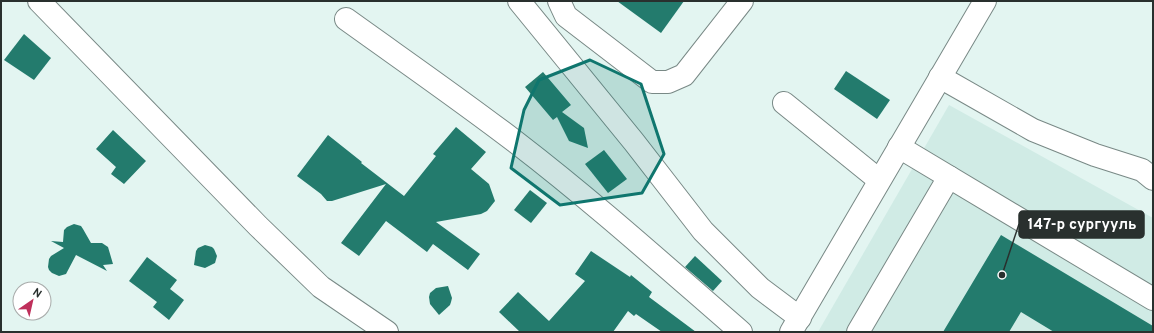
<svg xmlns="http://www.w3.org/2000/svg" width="1154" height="333" font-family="Overpass,sans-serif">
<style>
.built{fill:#d0ebe5}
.building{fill:#237b6d}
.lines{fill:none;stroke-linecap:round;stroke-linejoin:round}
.minor-casing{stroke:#798986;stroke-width:24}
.minor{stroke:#fff;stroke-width:22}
.marked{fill:#0f766e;fill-opacity:0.2;stroke:#0f766e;stroke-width:3;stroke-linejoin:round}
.leader{fill:none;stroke:#29302e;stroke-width:1.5}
.callout-dot{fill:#29302e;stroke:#fff;stroke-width:1.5}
.callout{fill:#29302e;stroke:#29302e;stroke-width:1.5}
.callout-label{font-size:15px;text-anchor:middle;font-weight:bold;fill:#fff}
</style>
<rect width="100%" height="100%" fill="#e3f5f1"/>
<path class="built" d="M949 105 1153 218V332H818Z"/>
<g class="building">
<path d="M617 1H684L661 33Z"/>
<path d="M24 34 51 58 34 80 4 60Z"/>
<path d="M846 71 890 100 877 119 834 89Z"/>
<path d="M543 72 571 105 562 112 584 128 588 148 569 141 557 117 553 120 525 87Z"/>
<path d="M456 127 486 152 471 169 489 184 495 201 487 211 481 214 436 222 480 254 468 270 433 244 427 252 386 221 359 256 341 243 386 184 332 201H327L321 194 297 176 328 135 362 162 361 163 404 196 436 156 433 154Z"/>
<path d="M113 130 146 161 124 184 111 174 116 167 96 149Z"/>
<path d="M604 150 627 179 608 193 585 164Z"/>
<path d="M530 190 547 203 531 223 514 210Z"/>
<path d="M74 224 81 226 83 229 91 243H102L108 247 113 264 103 265 107 271 76 255 66 274 59 276 52 273 49 270 48 267 49 259 51 256 64 248 51 241 63 242 64 230 67 227Z"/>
<path d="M1001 235 1153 326V332H1054L1021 312 1009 332H943Z"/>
<path d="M205 245 212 247 214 249 217 256 215 263 205 268 194 265 196 251 198 248Z"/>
<path d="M591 251 630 277 631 275 652 292 649 297 696 332H662L636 314 634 316 628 311 613 332H520L499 312 518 292 549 321 585 281 575 274Z"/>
<path d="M695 256 722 281 713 291 685 267Z"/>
<path d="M147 257 177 280 170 289 184 300 169 320 153 307 157 302 129 281Z"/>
<path d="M448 286 452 298 451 302 450 305 439 315 430 304 429 297 430 293 436 288Z"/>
</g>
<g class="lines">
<g class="minor-casing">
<g id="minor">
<path d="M39 1 258 226 321 287 387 332"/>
<path d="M519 1 634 142 703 231 760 288 800 318"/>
<path d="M559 1 566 16 652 82H668L684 75 742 1"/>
<path d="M346 19C403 60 461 100 517 143 595 203 667 268 741 332"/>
<path d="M940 77 1033 130 1095 155 1142 170 1153 179"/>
<path d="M784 103 879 180"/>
<path d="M899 147 1153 299"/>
<path d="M791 332 985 1"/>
<path d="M858 332 949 177"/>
</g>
</g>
<use href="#minor" class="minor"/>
</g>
<path class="marked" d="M590 60 641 84 664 154 642 193 560 205 511 168 524 110 539 80Z"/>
<path class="leader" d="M1002 275L1019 224"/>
<circle class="callout-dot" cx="1002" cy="275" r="4"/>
<rect class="callout" x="1019" y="211" width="125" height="27" rx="4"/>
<g class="callout-label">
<text x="1082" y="229">147-р сургууль</text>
</g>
<rect width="1154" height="333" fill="none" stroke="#29302e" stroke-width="4"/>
<g transform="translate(32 301) rotate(34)"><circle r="19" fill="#ffffff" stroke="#a9acab"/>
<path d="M0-3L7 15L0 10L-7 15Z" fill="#bf305b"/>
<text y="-6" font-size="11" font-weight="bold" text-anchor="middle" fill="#29302e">N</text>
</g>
</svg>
